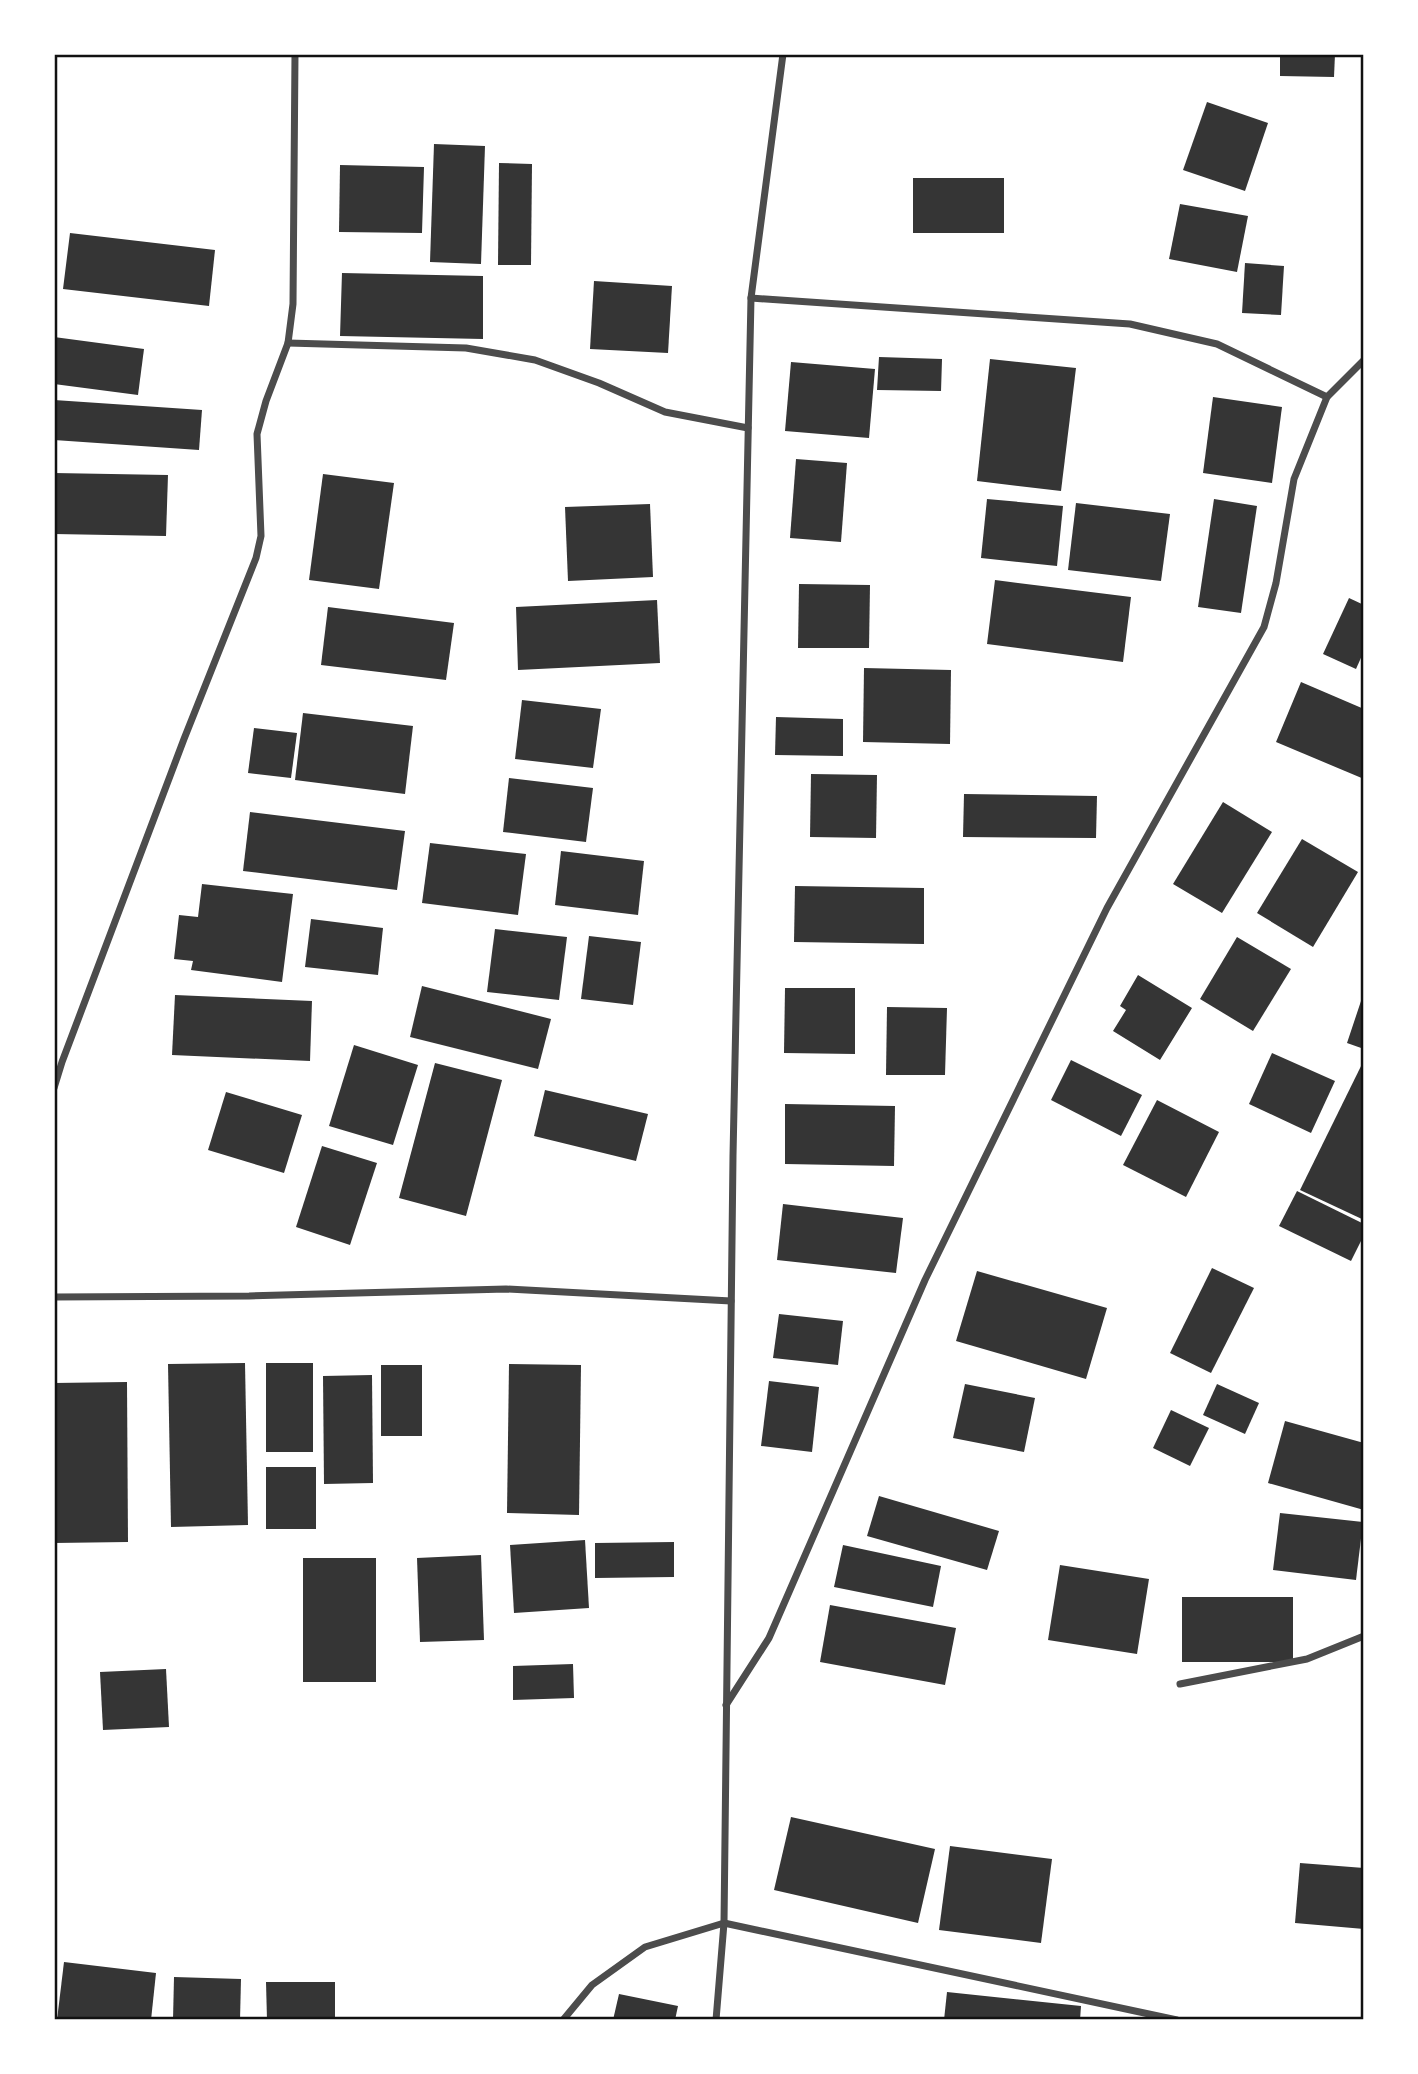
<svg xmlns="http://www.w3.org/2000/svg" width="1418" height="2074" font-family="Lato,sans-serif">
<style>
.building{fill:#353535}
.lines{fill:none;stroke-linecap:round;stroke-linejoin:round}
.minor{stroke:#4c4c4c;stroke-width:7}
.neatline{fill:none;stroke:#111;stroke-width:2.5}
</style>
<rect width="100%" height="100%" fill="#fff"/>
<g class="building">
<path d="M1280 54H1335L1334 77 1280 76Z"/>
<path d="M1207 102 1268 123 1245 191 1183 170Z"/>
<path d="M434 144 485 146 481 264 430 262Z"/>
<path d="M499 163 532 164 531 265H498Z"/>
<path d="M340 165 424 167 422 233 339 232Z"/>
<rect x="913" y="178" width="91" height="55"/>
<path d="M1180 204 1248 216 1237 272 1169 259Z"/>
<path d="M70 233 215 250 209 306 63 289Z"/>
<path d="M1245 263 1284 266 1281 315 1242 313Z"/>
<path d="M342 273 483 276V339L340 336Z"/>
<path d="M594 281 672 286 668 353 590 349Z"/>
<path d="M54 337 144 349 138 395 54 384Z"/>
<path d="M879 357 942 359 941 391 877 390Z"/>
<path d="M990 359 1076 368 1061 491 977 481Z"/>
<path d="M791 362 875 369 869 438 785 431Z"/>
<path d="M1213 397 1282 407 1272 483 1203 473Z"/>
<path d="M54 400 202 410 199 450 54 440Z"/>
<path d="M796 459 847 463 841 542 790 538Z"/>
<path d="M54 473 168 475 166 536 54 534Z"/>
<path d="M323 474 394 483 379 589 309 580Z"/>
<path d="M987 499 1063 506 1057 566 981 558Z"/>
<path d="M1214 499 1257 506 1241 613 1198 607Z"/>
<path d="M1076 503 1170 514 1161 581 1068 570Z"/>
<path d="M650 504 653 577 568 581 565 507Z"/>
<path d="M995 580 1131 597 1123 662 987 644Z"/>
<path d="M799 584 870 585 869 648H798Z"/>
<path d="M1349 598 1364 605V651L1356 669 1323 654Z"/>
<path d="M657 600 660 663 518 670 516 607Z"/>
<path d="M328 607 454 623 446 680 321 665Z"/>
<path d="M864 668 951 670 950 744 863 742Z"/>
<path d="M1301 682 1364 709V779L1276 742Z"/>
<path d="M522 700 601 709 593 768 515 759Z"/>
<path d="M303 713 413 726 405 794 295 780Z"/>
<path d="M776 717 843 719V756L775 755Z"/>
<path d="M254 728 297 733 291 778 248 773Z"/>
<path d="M811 774 877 775 876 838 810 837Z"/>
<path d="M509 778 593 788 586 842 503 832Z"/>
<path d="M964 794 1097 796 1096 838 963 837Z"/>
<path d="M1223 802 1272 832 1222 913 1173 884Z"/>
<path d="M250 812 405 831 397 890 243 871Z"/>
<path d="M1302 839 1358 872 1313 947 1257 913Z"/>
<path d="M430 843 526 854 518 915 422 903Z"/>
<path d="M561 851 644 861 638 915 555 905Z"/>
<path d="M202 884 293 894 282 982 191 970 193 961 174 959 179 915 198 917Z"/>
<path d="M795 886 924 888V944L794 942Z"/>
<path d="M311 919 383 928 378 975 305 967Z"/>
<path d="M495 929 567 937 559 1000 487 992Z"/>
<path d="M589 936 641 942 633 1005 581 999Z"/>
<path d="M1237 937 1291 969 1253 1031 1200 999Z"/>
<path d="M1138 975 1192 1008 1160 1060 1113 1031 1126 1010 1120 1006Z"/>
<path d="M422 986 551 1019 538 1069 410 1037Z"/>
<path d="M785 988H855V1054L784 1053Z"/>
<path d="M1364 992V1049L1347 1043Z"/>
<path d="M175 995 312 1001 310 1061 172 1055Z"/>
<path d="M887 1007 947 1008 945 1075H886Z"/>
<path d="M354 1045 418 1065 393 1145 329 1126Z"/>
<path d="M1272 1053 1335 1081 1311 1133 1249 1104Z"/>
<path d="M1071 1060 1142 1095 1121 1136 1051 1100Z"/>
<path d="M1364 1060V1220L1300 1190Z"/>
<path d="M435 1063 502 1080 466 1216 399 1198Z"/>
<path d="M545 1090 648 1114 636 1161 534 1136Z"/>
<path d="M226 1092 302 1115 284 1173 208 1150Z"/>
<path d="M1157 1100 1219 1132 1186 1197 1123 1165Z"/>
<path d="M785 1104 895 1106 894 1166 785 1164Z"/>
<path d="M322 1146 377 1163 350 1245 296 1227Z"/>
<path d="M1297 1191 1364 1224V1235L1351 1261 1279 1226Z"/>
<path d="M783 1204 903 1218 896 1273 777 1260Z"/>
<path d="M1212 1268 1254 1288 1211 1373 1170 1353Z"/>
<path d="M977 1271 1107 1308 1086 1379 956 1341Z"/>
<path d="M779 1314 843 1321 838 1365 773 1358Z"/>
<path d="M245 1363 248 1525 171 1527 168 1364Z"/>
<rect x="266" y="1363" width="47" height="89"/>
<path d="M509 1364 581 1365 579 1515 507 1513Z"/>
<rect x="381" y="1365" width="41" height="71"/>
<path d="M372 1375 373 1483 324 1484 323 1376Z"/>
<path d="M769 1381 819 1387 812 1452 761 1446Z"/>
<path d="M127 1382 128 1542 54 1543V1383Z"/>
<path d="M965 1384 1035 1398 1024 1452 953 1438Z"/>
<path d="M1217 1384 1259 1403 1245 1434 1203 1415Z"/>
<path d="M1171 1410 1209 1428 1190 1466 1153 1448Z"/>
<path d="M1285 1421 1364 1443V1510L1268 1483Z"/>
<rect x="266" y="1467" width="50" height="62"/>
<path d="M879 1496 999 1531 987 1570 867 1536Z"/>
<path d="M1280 1513 1363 1522 1356 1580 1273 1570Z"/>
<path d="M585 1540 589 1608 514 1613 510 1545Z"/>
<path d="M674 1542V1577L595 1578V1543Z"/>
<path d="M843 1545 941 1566 933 1607 834 1587Z"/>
<path d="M481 1555 484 1640 420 1642 417 1558Z"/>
<rect x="303" y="1558" width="73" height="124"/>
<path d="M1060 1565 1149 1579 1137 1654 1048 1640Z"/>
<rect x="1182" y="1597" width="111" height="65"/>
<path d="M830 1605 956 1628 945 1685 820 1662Z"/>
<path d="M573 1664 574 1698 513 1700V1666Z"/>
<path d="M166 1669 169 1727 103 1730 100 1672Z"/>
<path d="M791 1817 935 1849 918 1923 774 1890Z"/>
<path d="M950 1846 1052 1859 1041 1943 939 1930Z"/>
<path d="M1300 1863 1364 1868V1929L1295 1923Z"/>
<path d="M64 1962 156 1973 151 2020H57Z"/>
<path d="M174 1977 241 1979 240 2020H173Z"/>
<path d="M266 1982H335V2020H267Z"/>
<path d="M947 1992 1081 2006 1080 2020H944Z"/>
<path d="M619 1994 678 2006 675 2020H613Z"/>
</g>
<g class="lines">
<g class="minor">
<path d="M751 298 1130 324 1217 344 1327 397"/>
<path d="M288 343 466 348 535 360 599 383 665 412 748 428"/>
<path d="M54 1088 62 1062 184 739 256 558 261 536 257 434 266 401 288 343 293 304 295 54"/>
<path d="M54 1297 249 1296 506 1289 731 1301"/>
<path d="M1180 1684 1307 1659 1364 1636"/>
<path d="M726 1705 769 1638 925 1280 1107 908 1264 627 1276 583 1294 479 1327 397 1364 360"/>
<path d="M563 2020 592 1985 645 1947 724 1923 1177 2020"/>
<path d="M716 2020 724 1923 733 1156 751 298 783 54"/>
</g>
</g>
<rect width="1418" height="2074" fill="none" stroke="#ffffff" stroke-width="112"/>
<rect x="56" y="56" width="1306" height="1962" class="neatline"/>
</svg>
